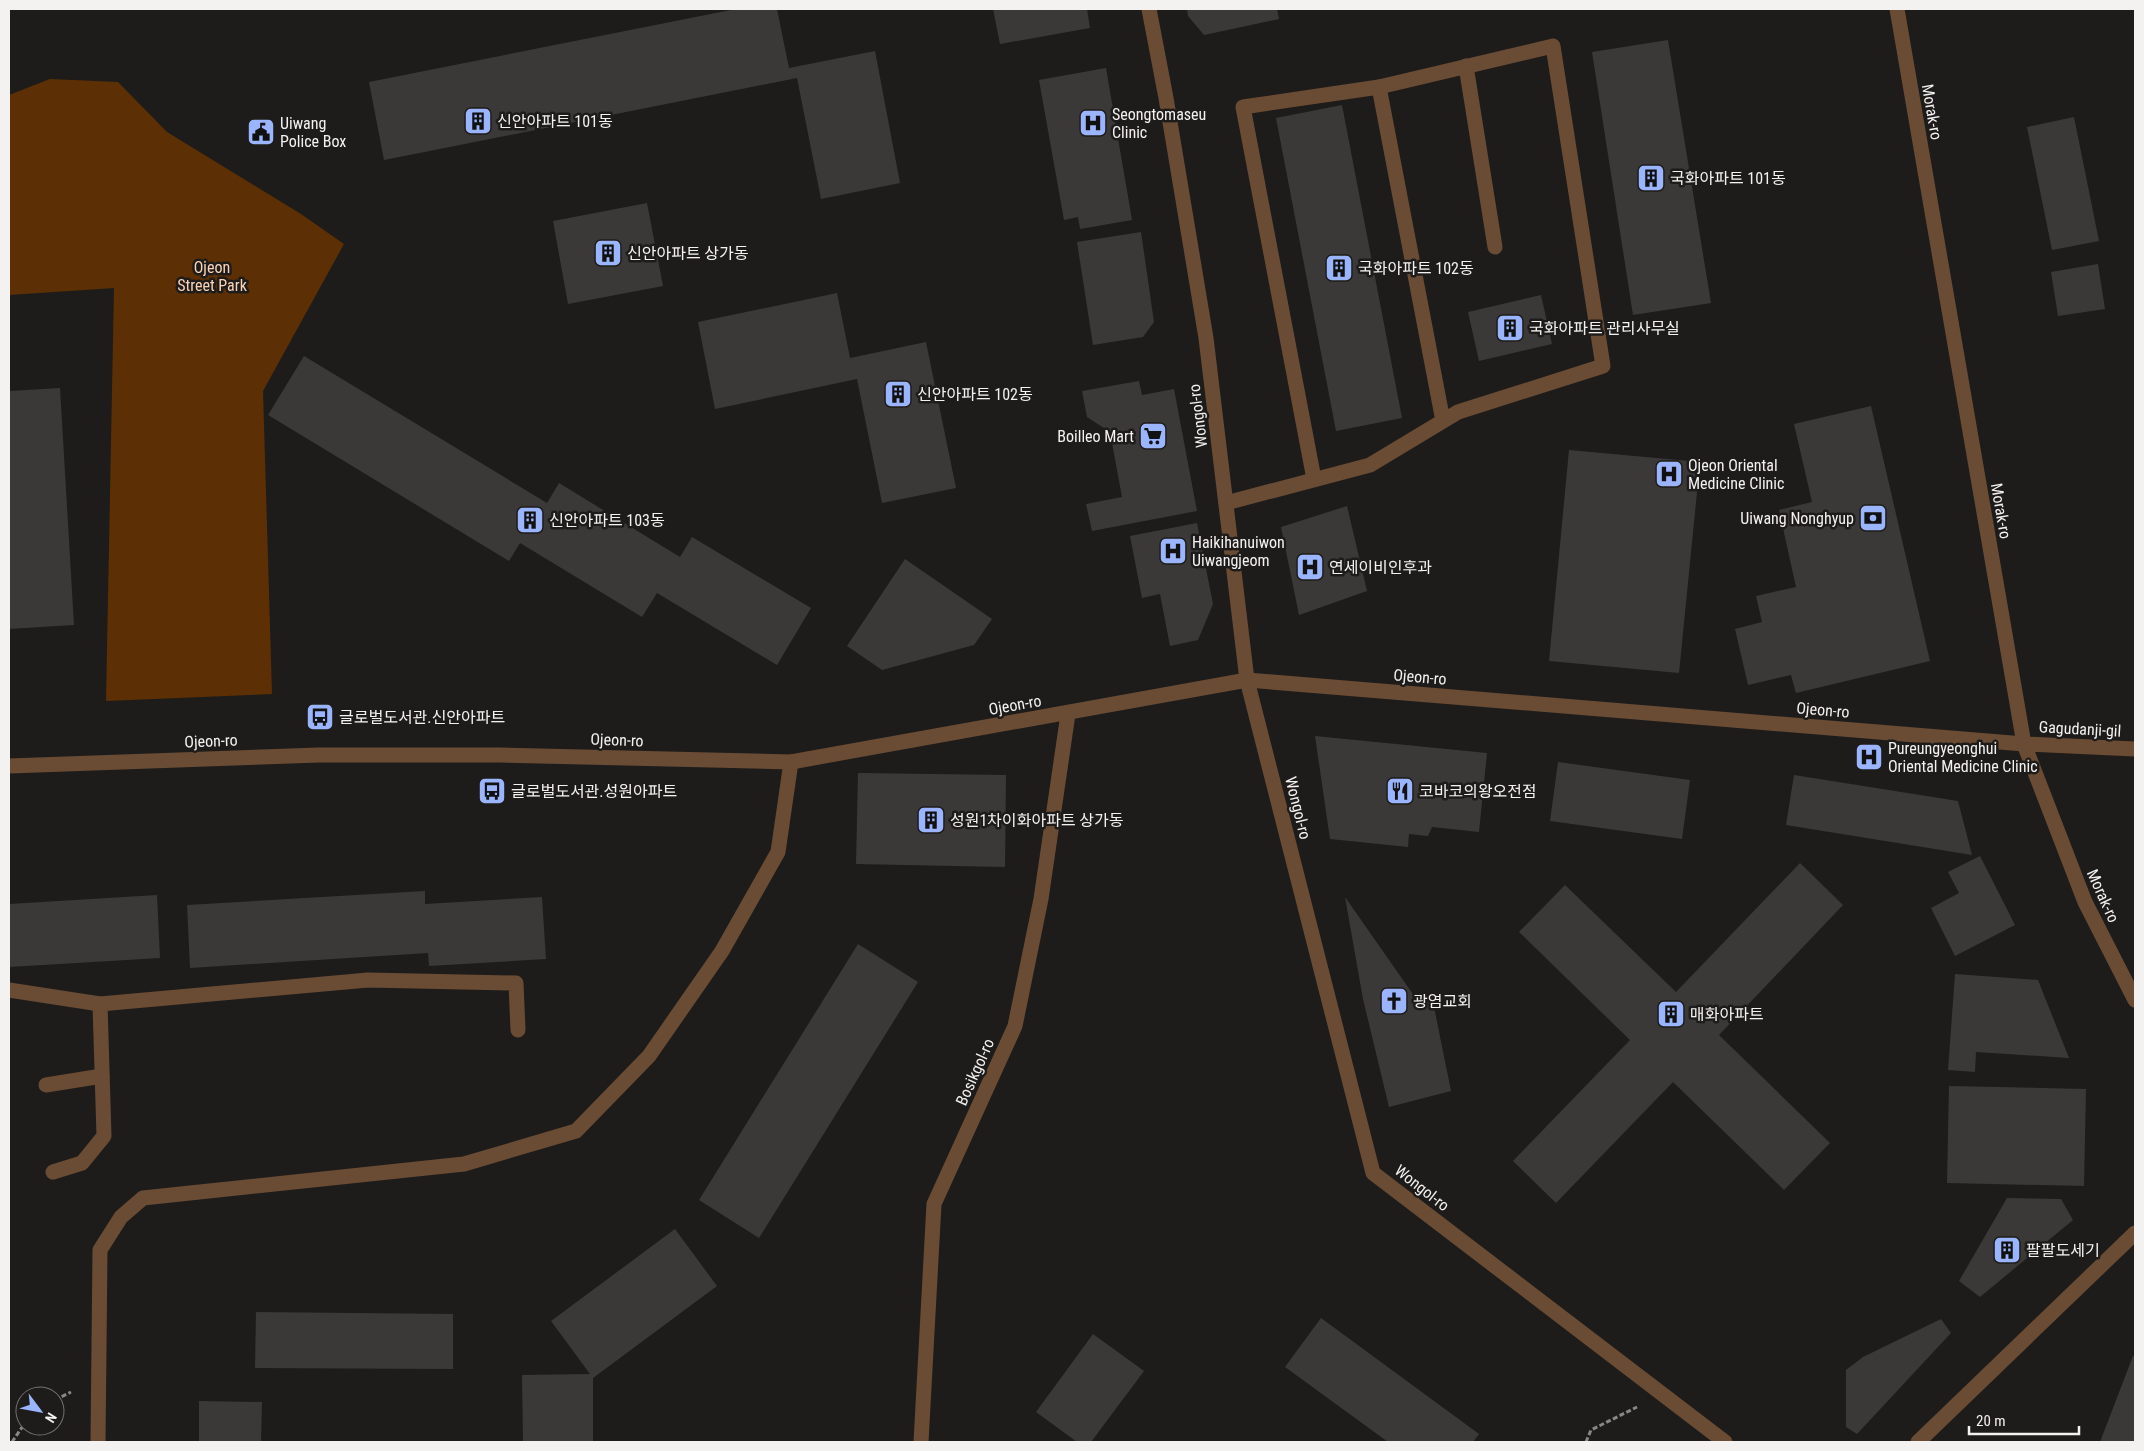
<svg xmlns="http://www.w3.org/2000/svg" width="2144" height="1451" font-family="'Roboto Condensed','Noto Sans KR',sans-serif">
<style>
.green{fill:#5c3004}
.building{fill:#3b3937}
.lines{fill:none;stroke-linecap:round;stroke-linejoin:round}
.path{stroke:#8a8886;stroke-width:3;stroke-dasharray:5 2.5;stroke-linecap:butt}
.minor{stroke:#6a4c35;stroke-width:15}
.labels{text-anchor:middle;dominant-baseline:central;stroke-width:5;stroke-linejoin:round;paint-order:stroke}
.street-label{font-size:16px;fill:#f4f2f1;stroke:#1e1c1a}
.poi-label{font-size:16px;fill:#f4f2f1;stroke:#1e1c1a;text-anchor:start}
.park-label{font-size:16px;fill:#fcd3b6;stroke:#1e1c1a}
</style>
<rect width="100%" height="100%" fill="#1e1c1a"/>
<path class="green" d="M50 79 118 82 167 132 301 214 344 244 263 391 272 694 106 701 114 288 9 295V95Z"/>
<g class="building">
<path d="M736 9H777L789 68 875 51 900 183 821 199 797 78 384 160 369 82Z"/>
<path d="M993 9H1087L1090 28 1000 44Z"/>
<path d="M1187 9H1277L1279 19 1204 35 1188 16Z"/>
<path d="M1668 40 1711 303 1633 315 1592 52Z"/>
<path d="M1106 68 1132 220 1080 229 1078 217 1064 220 1039 80Z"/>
<path d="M1342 105 1402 418 1336 431 1276 118Z"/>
<path d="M2074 117 2099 241 2052 250 2027 127Z"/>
<path d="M647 203 663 286 568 304 553 221Z"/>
<path d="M1141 232 1154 322 1143 337 1093 345 1077 242Z"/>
<path d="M2098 264 2105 309 2058 316 2051 272Z"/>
<path d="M837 293 850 358 926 342 956 488 882 503 857 379 715 409 698 322Z"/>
<path d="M1541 295 1552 344 1479 361 1468 312Z"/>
<path d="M304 356 547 503 559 483 680 557 692 537 811 608 777 665 657 593 642 617 520 543 509 561 268 415Z"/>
<path d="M1139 381 1142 395 1174 389 1197 511 1092 531 1086 504 1122 497 1110 432 1087 417 1082 391Z"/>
<path d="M60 388 74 625 9 629V391Z"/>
<path d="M1871 406 1930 661 1796 693 1791 675 1748 685 1735 629 1762 622 1756 596 1796 587 1779 510 1812 502 1794 424Z"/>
<path d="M1569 450 1700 462 1679 673 1549 661Z"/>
<path d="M1347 506 1367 591 1299 615 1281 527Z"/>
<path d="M1197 523 1213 604 1198 640 1170 646 1160 594 1142 598 1130 536Z"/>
<path d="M905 559 992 619 974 645 882 670 847 646Z"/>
<path d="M1315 736 1487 753 1479 832 1432 827 1428 836 1409 834 1408 847 1330 839Z"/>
<path d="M1558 762 1690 780 1682 839 1550 821Z"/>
<path d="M858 773 1006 775 1005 867 856 864Z"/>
<path d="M1794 775 1958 801 1972 855 1786 825Z"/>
<path d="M1980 856 2015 925 1955 956 1931 908 1959 893 1948 872Z"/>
<path d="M1800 863 1843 905 1719 1035 1830 1143 1784 1190 1673 1082 1556 1203 1513 1161 1630 1040 1519 932 1565 885 1676 992Z"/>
<path d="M425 891V904L542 897 546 959 429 966 428 953 190 968 187 905Z"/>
<path d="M157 895 160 958 9 967V904Z"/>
<path d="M1345 897 1417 1000 1433 1002 1451 1091 1389 1107 1363 999Z"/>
<path d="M858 944 918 982 759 1238 699 1200Z"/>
<path d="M1955 974 2038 980 2069 1058 1976 1052 1975 1072 1948 1070Z"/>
<path d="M1949 1086 2086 1089 2084 1186 1947 1183Z"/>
<path d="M2007 1198 2061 1199 2073 1220 1980 1297 1959 1281Z"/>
<path d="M675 1229 717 1286 593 1378V1442H523L522 1375 590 1374 551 1321Z"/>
<path d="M256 1312 453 1314V1369L255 1368Z"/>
<path d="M1321 1318 1479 1434 1473 1442H1388L1285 1367Z"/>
<path d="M1941 1319 1951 1333 1857 1434 1846 1427V1370L1863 1357Z"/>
<path d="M1093 1334 1144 1371 1091 1442H1077L1036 1412Z"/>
<path d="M2133 1356 2135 1357V1442H2100Z"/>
<path d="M199 1401 262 1402 261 1442H199Z"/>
</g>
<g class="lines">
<g class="path">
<path d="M55 1400 71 1392"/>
<path d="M12 1442 25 1423"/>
<path d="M1586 1442 1591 1430 1637 1407"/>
</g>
<g class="minor">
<path d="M1149 9 1166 98 1206 338 1247 680 1373 1173 1725 1442"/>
<path d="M1897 9 2024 744 2085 902 2135 1000"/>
<path d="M1466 66 1495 247"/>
<path d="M1314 479 1243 107 1379 87"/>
<path d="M1226 503 1370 465 1458 412 1603 366 1553 46 1379 87 1443 421"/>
<path d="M9 766 319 755H499L791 762 1247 680 2024 744 2135 749"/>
<path d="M9 990 100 1004 368 980 516 983 518 1030"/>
<path d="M46 1085 102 1076"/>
<path d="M53 1172 82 1163 104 1136 100 1004"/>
<path d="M98 1442 100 1250 121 1217 143 1198 464 1164 576 1131 649 1056 722 951 778 852 791 762"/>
<path d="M921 1442 934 1204 1015 1026 1041 899 1068 714"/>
<path d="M1918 1442 2135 1233"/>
</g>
</g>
<defs>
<g id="building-square" transform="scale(1.4375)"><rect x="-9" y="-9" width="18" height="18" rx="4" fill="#9ab5fd" stroke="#1e1c1a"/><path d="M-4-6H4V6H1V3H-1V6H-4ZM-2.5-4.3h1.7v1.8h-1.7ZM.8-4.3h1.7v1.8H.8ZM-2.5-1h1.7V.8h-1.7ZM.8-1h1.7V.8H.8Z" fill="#111"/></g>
<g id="hospital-square" transform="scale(1.4375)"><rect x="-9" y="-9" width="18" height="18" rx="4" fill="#9ab5fd" stroke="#1e1c1a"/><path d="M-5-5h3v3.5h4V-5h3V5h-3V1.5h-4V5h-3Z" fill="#111"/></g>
<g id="civic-square" transform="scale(1.4375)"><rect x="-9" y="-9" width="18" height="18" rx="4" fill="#9ab5fd" stroke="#1e1c1a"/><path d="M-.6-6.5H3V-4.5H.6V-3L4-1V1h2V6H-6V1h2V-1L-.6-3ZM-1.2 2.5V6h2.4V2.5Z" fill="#111"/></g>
<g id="supermarket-square" transform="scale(1.4375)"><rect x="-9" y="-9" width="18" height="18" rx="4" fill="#9ab5fd" stroke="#1e1c1a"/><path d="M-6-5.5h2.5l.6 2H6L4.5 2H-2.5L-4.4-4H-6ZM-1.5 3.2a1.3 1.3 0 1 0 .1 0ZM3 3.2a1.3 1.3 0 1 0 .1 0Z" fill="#111"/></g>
<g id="bank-square" transform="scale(1.4375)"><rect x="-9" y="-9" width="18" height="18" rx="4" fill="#9ab5fd" stroke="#1e1c1a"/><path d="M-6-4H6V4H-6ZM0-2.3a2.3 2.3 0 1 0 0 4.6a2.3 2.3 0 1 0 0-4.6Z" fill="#111"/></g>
<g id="bus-square" transform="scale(1.4375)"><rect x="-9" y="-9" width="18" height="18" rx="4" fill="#9ab5fd" stroke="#1e1c1a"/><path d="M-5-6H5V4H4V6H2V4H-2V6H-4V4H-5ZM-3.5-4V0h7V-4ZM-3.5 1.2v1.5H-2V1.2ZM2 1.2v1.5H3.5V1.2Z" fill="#111"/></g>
<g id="restaurant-square" transform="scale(1.4375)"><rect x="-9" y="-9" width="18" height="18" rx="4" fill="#9ab5fd" stroke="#1e1c1a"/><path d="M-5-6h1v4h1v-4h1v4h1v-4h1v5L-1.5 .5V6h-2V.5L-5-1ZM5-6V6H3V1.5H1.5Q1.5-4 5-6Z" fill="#111"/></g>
<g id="church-square" transform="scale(1.4375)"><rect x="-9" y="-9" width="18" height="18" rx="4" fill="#9ab5fd" stroke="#1e1c1a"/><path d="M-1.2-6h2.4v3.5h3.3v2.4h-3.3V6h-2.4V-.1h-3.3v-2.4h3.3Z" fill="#111"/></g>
</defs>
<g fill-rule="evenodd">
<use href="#building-square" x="478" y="121"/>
<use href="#hospital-square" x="1093" y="123"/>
<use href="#civic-square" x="261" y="132"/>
<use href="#building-square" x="1651" y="178"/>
<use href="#building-square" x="608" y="253"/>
<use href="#building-square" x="1339" y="268"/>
<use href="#building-square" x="1510" y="328"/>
<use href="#building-square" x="898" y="394"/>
<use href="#supermarket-square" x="1153" y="436"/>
<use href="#hospital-square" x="1669" y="474"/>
<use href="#bank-square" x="1873" y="518"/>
<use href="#building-square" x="530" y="520"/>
<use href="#hospital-square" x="1173" y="551"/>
<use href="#hospital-square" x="1310" y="567"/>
<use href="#bus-square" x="320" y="717"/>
<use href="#hospital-square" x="1869" y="757"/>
<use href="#bus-square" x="492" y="791"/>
<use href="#restaurant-square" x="1400" y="791"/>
<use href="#building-square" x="931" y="820"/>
<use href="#church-square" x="1394" y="1001"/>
<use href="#building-square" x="1671" y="1014"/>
<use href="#building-square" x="2007" y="1250"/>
</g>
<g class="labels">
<g class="street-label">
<text transform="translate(1932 112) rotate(80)">Morak-ro</text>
<text transform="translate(1198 416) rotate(-97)">Wongol-ro</text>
<text transform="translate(2001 511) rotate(80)">Morak-ro</text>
<text transform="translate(1420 677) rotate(5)">Ojeon-ro</text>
<text transform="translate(1015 705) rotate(-10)">Ojeon-ro</text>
<text transform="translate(1823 710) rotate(5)">Ojeon-ro</text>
<text transform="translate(2080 729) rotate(3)">Gagudanji-gil</text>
<text transform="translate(617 740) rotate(2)">Ojeon-ro</text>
<text transform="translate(211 741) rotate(-2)">Ojeon-ro</text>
<text transform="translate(1298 808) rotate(76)">Wongol-ro</text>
<text transform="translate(2103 896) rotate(66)">Morak-ro</text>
<text transform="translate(975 1072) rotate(-66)">Bosikgol-ro</text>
<text transform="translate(1422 1188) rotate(38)">Wongol-ro</text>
</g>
<g class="poi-label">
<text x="1112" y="114">Seongtomaseu<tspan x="1112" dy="18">Clinic</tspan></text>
<text x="497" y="121">신안아파트 101동</text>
<text x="280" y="123">Uiwang<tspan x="280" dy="18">Police Box</tspan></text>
<text x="1670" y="178">국화아파트 101동</text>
<text x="627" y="253">신안아파트 상가동</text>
<text x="1358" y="268">국화아파트 102동</text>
<text x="1529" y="328">국화아파트 관리사무실</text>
<text x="917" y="394">신안아파트 102동</text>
<text x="1134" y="436" text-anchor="end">Boilleo Mart</text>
<text x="1688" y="465">Ojeon Oriental<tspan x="1688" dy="18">Medicine Clinic</tspan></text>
<text x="1854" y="518" text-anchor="end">Uiwang Nonghyup</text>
<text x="549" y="520">신안아파트 103동</text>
<text x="1192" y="542">Haikihanuiwon<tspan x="1192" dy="18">Uiwangjeom</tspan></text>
<text x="1329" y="567">연세이비인후과</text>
<text x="339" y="717">글로벌도서관.신안아파트</text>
<text x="1888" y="748">Pureungyeonghui<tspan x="1888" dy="18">Oriental Medicine Clinic</tspan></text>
<text x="511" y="791">글로벌도서관.성원아파트</text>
<text x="1419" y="791">코바코의왕오전점</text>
<text x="950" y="820">성원1차이화아파트 상가동</text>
<text x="1413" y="1001">광염교회</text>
<text x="1690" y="1014">매화아파트</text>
<text x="2026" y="1250">팔팔도세기</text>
</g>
<g class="park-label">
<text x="212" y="267">Ojeon<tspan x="212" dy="18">Street Park</tspan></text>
</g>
</g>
<rect width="2144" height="1451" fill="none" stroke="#f4f2f1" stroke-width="20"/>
<g transform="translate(40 1411) rotate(122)"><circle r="24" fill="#1e1c1a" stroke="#747270"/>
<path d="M0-4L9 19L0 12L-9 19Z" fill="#9ab5fd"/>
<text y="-8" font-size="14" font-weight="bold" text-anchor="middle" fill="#f4f2f1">N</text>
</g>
<path d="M1969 1426v8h110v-8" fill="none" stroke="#f4f2f1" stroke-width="2.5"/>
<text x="1976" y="1426" font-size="15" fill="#f4f2f1" stroke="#1e1c1a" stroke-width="4" paint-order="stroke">20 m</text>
</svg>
